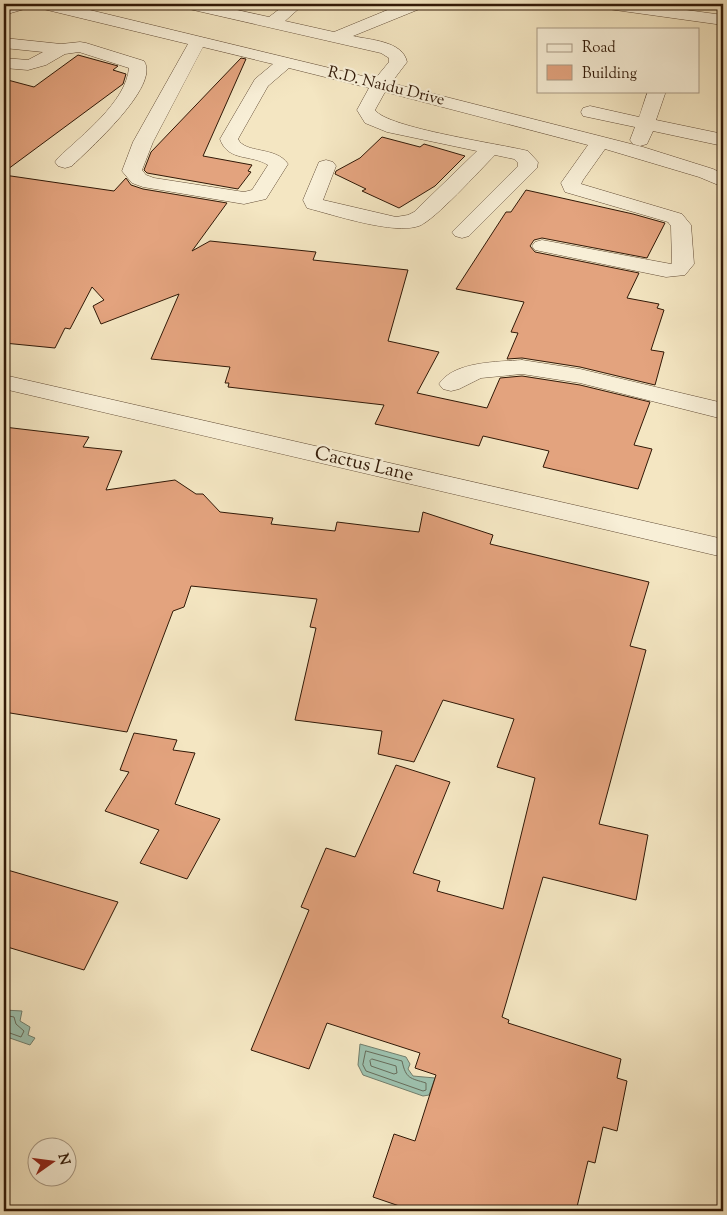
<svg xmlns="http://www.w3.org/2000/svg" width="727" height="1215" font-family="'Sorts Mill Goudy',serif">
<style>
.water{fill:#9dc0ad;stroke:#727d6b}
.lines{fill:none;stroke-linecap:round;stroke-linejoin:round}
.shore{stroke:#676c5a;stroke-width:1}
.building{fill:#e3a37e;stroke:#311907}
.minor-casing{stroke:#624c36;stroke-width:1}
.minor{fill:#f8efd7;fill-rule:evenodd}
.labels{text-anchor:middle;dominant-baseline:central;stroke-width:4.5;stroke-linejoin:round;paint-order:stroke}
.far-street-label{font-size:16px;fill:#311907;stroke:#f8efd7}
.street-label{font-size:19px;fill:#311907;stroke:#f8efd7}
</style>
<rect width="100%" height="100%" fill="#f4e6c2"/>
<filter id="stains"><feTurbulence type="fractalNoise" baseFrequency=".004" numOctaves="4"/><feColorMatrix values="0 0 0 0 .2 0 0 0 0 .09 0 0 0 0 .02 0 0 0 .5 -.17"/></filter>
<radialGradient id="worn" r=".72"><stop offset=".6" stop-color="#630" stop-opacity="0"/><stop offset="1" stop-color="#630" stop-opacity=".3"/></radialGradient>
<g class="water">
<path d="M4 1010 22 1011 20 1021 30 1027 28 1035 35 1038 30 1045 4 1036Z"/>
<path d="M360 1044 406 1057 410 1064 408 1069 413 1076 435 1078 429 1095 423 1096 363 1075 358 1065Z"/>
</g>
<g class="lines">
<g class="shore">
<path d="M4 1015 14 1017 16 1024 24 1031 21 1037 4 1031"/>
<path d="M366 1051 402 1061C406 1079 410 1078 426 1083V1090L423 1091 366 1071 363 1065Z"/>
<path d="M372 1059 396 1066 397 1073 394 1074 371 1066 370 1061Z"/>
</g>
</g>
<g class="building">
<path d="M78 55 118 66 113 70 126 74 123 84 4 172V79L34 87Z"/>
<path d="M241 58 246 59 203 156 252 165 248 171 251 172 238 189 147 173 144 170 151 152Z"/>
<path d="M382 137 420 147 424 144 465 156 435 186 399 208 362 191 366 189 335 174 336 171 360 158Z"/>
<path d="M4 175 114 191 126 178 131 185 143 189 227 203 192 251 210 241 316 252 313 260 408 270 388 341 439 352 417 393 487 408 500 378 522 376 580 385 650 402 634 445 652 449 638 489 543 467 549 451 483 436 479 446 375 424 384 405 228 387 229 383H225L230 367 151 359 179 294 101 324 93 306 104 300 92 287 70 329 65 328 55 348 4 343Z"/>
<path d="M526 190 633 214 665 223 647 258 542 238 534 240 530 246 535 252 639 273 627 298 659 304 657 308 664 310 651 350 664 352 655 385 580 367 522 358 507 359 518 333 511 332 524 302 456 289 506 212H511Z"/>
<path d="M4 427 89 437 83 447 122 451 106 490 175 480 196 494H203L220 512 273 518 271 524 335 531 337 522 419 532 423 512 493 535 490 544 649 582 630 646 646 650 599 824 648 835 636 900 543 877 502 1017 509 1020 508 1023 621 1059 617 1078 627 1081 617 1131 603 1127 595 1163 588 1161 576 1211H414L373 1197 394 1134 415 1141 436 1075 415 1068 420 1053 327 1023 309 1069 251 1050 309 910 301 907 326 848 355 857 396 765 450 782 413 873 440 881 437 891 503 909 535 778 497 767 514 719 443 700 414 762 378 754 382 731 295 720 316 628 310 627 317 599 191 586 184 607 173 611 127 732 4 712Z"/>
<path d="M134 733 177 740 173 750 195 753 175 804 220 819 187 879 140 863 159 830 105 811 129 772 120 770Z"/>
<path d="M4 869 118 902 84 970 4 946Z"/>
</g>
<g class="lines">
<g class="minor-casing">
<g id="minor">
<path d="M6 4H30L28 8 4 15V5Z"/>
<path d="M37 4H65L375 79 389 62V58L381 53 189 9 183 8 181 4H210L269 17 286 4H304L285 21 334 32 402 4H424L422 8 353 36C370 40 403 41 407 62L391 83 643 147 713 169 723 174V187L699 177 605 149 583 180 581 184 682 214 691 225 694 264 685 275 666 277 535 250 532 246 535 242 542 240 671 264 672 263 671 226 668 222 565 192 561 183 588 145 385 92 375 110C387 128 501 144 528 151L538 162 537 168 469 236 462 238 455 236 452 232 518 166V163L514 159 495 155C480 170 435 220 419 226 394 235 334 215 307 208L303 200 319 162 326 160 333 162 336 166 323 200 396 217 408 215 414 212 477 151 387 132 365 123 357 110 369 88 289 68 268 86 238 139C245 154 276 146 288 164L266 199 244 204 143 187 132 183 122 171 133 142 188 44 39 8ZM203 47 273 64 255 79 220 139C228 162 251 154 268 165L252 190 244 192 154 178 146 175 142 170 153 142Z"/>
<path d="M600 4H642L723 15V25L608 9 602 8Z"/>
<path d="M4 38 61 44 80 42 86 43 144 61C161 86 88 150 72 166L65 168 58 166 55 162 58 158C82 135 126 102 129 68L79 52 65 54 46 65 28 70 4 68V58L28 60 43 52 4 48Z"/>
<path d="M648 91H666L656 120 723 134V146L653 131 647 144 640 146 633 144 630 140 635 127 583 116 581 112 583 108 590 106 639 117Z"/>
<path d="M522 360 580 369 723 403V419L580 383 522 374 481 378 459 389 451 391 443 389 439 384C454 361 498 362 522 360Z"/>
<path d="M4 375 723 539V557L4 389Z"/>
</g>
</g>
<use href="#minor" class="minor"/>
</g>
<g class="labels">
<g class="far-street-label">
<text transform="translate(386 87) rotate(14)">R.D. Naidu Drive</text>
</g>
<g class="street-label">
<text transform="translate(364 465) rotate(13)">Cactus Lane</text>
</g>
</g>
<rect width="727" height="1215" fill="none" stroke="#f4e6c2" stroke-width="20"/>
<rect x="5" y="5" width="717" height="1205" fill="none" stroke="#311907" stroke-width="2.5"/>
<rect x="10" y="10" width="707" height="1195" fill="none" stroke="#311907"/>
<rect x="537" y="28" width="162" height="65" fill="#f8efd7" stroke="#a89984"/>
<rect x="547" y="44" width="25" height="8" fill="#f8efd7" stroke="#a89984"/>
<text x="582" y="52" font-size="15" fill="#311907">Road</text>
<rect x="547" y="65" width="25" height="15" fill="#e3a37e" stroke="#a89984"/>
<text x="582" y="78" font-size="15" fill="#311907">Building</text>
<g transform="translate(52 1162) rotate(76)"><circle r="24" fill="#f8efd7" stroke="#a89984"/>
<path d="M0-4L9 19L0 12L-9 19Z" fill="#8f2418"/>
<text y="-8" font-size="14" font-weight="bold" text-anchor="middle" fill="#311907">N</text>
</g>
<rect width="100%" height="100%" filter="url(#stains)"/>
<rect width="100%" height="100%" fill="url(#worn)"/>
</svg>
